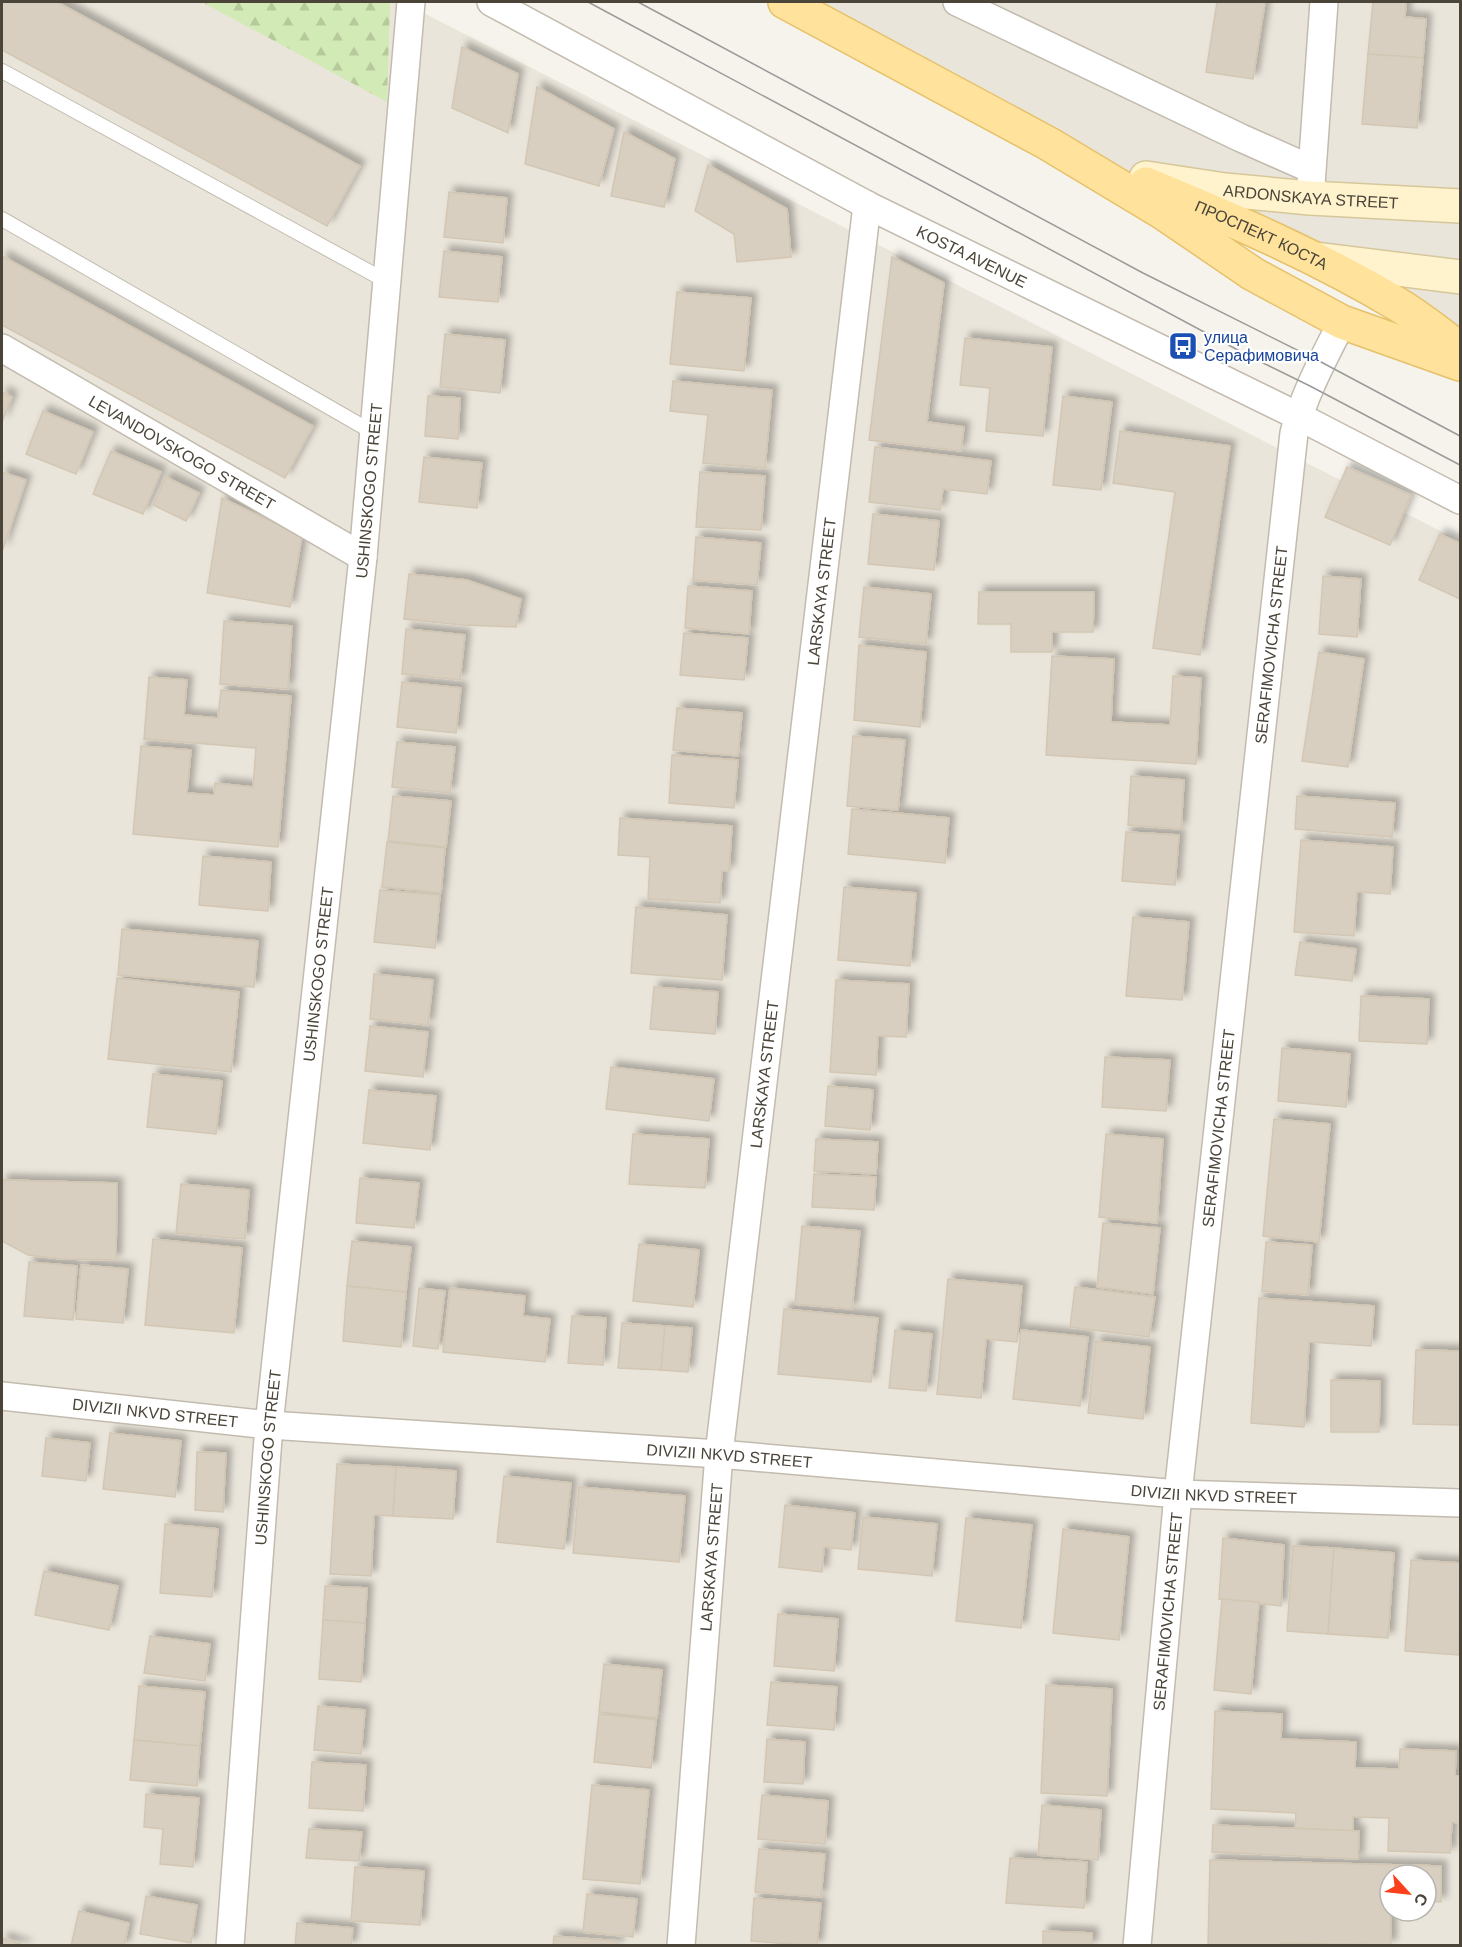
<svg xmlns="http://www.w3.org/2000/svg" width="1462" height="1947" font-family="Helvetica,sans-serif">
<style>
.residential{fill:#eae5da;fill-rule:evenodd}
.forest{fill:url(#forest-firs)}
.building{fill:#d8cfc1;stroke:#d3c7b4;stroke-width:1.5;filter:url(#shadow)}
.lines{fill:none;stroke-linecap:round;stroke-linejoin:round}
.service-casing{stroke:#c2bbae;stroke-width:16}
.minor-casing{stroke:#c2bbae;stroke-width:30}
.secondary-casing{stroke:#d6c79b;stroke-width:36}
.primary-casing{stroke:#e6c16a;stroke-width:36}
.service{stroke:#fff;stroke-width:14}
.minor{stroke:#fff;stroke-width:27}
.secondary{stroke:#fff3cd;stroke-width:33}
.primary{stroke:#ffe39c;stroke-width:33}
.tram{stroke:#9a9a9a;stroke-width:1.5}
.labels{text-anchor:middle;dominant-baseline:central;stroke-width:4.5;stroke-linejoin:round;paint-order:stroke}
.street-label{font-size:16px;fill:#4b4439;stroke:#fff}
.transit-label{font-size:16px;fill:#164399;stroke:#fff;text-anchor:start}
</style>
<defs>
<pattern id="forest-firs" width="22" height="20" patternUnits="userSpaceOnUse" patternTransform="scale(1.5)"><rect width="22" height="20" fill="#d2eab5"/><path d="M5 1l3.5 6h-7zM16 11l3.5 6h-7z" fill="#b6ca9c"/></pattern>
<filter id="shadow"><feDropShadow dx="5.5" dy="-5.5" stdDeviation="3" flood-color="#0004"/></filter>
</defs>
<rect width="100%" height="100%" fill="#f6f3ec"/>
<g class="residential">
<path d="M2 2H402L1460 541V1945L2 1946ZM1390 1875H1426V1911H1390Z"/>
<path d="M785 2H1460V349L1049 144Z"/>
</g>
<path class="forest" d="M202 2H390L387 102Z"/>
<g class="building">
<path d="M2 2H57L360 166 327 226 2 50Z"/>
<path d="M1217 2H1265L1253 79 1206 72Z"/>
<path d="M1373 2H1406L1405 17 1426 19 1423 58 1368 54Z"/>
<path d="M462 47 518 74 508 133 452 108Z"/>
<path d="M1368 54 1423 58 1417 128 1362 124Z"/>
<path d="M537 87 614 129 599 186 525 164Z"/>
<path d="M624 132 675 159 664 207 611 196Z"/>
<path d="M708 165 787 209 791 257 737 262 734 234 695 211Z"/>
<path d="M449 192 507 198 503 243 444 237Z"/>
<path d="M444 251 502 257 498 302 439 297Z"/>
<path d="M2 256 313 426 285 478 2 325Z"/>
<path d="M892 257 944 283 927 422 964 427 961 451 869 440Z"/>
<path d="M677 292 751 298 744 371 670 364Z"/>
<path d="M445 334 505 340 500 393 440 387Z"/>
<path d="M965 338 1052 347 1043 436 986 431 990 388 960 385Z"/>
<path d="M673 381 772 390 765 468 703 463 708 415 670 411Z"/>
<path d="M2 392 12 397 2 422Z"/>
<path d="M428 396 460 398 458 439 425 436Z"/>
<path d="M1063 396 1112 402 1101 490 1053 485Z"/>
<path d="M43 411 93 432 76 474 26 454Z"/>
<path d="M1120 431 1230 446 1200 655 1153 648 1175 492 1113 483Z"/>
<path d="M875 447 991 461 987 494 943 489 940 510 869 502Z"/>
<path d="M111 451 161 472 143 514 93 494Z"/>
<path d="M424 457 482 463 477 508 419 502Z"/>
<path d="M1347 467 1411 495 1390 545 1325 517Z"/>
<path d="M2 472 26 480 3 549 2 548Z"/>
<path d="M700 472 765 476 761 530 696 527Z"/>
<path d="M166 477 199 493 186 521 153 505Z"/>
<path d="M222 498 302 536 290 607 207 593Z"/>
<path d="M873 514 939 521 934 570 868 564Z"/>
<path d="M1440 534 1460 543V599L1419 580Z"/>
<path d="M696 537 761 543 757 585 693 580Z"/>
<path d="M409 574 467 580 521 599 516 627 463 625 404 619Z"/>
<path d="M1323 576 1361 579 1357 637 1319 634Z"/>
<path d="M688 586 752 591 749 634 685 628Z"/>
<path d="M864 587 931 594 926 644 859 637Z"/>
<path d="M979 592H1094L1093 632H1052V652H1011V624H978Z"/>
<path d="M224 621 292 626 288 689 220 684Z"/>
<path d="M406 629 465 635 460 680 402 674Z"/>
<path d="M684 633 748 638 744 680 680 675Z"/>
<path d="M859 645 926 652 920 727 854 720Z"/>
<path d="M1319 652 1364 659 1348 767 1302 761Z"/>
<path d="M1052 656 1114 659 1111 722 1170 725 1173 676 1201 678 1196 764 1046 755Z"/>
<path d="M149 677 187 680 184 715 218 718 221 690 291 696 278 847 133 834 141 746 191 750 187 793 214 795 215 783 253 787 256 748 144 739Z"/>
<path d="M402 682 461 688 456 733 397 727Z"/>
<path d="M677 708 742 713 738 756 673 750Z"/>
<path d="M853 736 905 740 898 810 847 806Z"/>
<path d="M397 742 455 747 450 793 392 787Z"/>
<path d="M672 755 738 760 734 808 669 803Z"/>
<path d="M1131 776 1184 780 1181 829 1128 825Z"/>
<path d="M393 796 451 801 446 847 388 841Z"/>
<path d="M1297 796 1395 803 1392 837 1295 829Z"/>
<path d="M852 809 949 818 945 863 848 854Z"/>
<path d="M620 818 732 826 729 871H722L720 903 648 899 650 857 618 855Z"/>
<path d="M1126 832 1179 835 1175 885 1122 881Z"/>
<path d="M1301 840 1393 847 1390 894 1357 892 1354 936 1294 932Z"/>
<path d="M387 842 445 848 441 893 382 887Z"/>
<path d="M203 856 271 862 268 911 199 905Z"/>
<path d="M844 887 916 893 910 966 838 960Z"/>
<path d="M380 890 440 895 435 948 374 942Z"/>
<path d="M636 907 727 915 722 980 631 973Z"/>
<path d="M1133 917 1189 922 1182 1000 1126 996Z"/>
<path d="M122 929 258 941 254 987 118 975Z"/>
<path d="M1300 942 1356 949 1352 981 1295 975Z"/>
<path d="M374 974 433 980 428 1025 370 1019Z"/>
<path d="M117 978 239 992 231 1072 108 1059Z"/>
<path d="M836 980 909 984 906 1037 878 1036 876 1075 830 1072Z"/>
<path d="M654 987 718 992 715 1034 650 1029Z"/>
<path d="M1361 996 1429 999 1427 1044 1359 1041Z"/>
<path d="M370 1026 428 1032 423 1077 365 1071Z"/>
<path d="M1282 1048 1350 1054 1346 1107 1278 1101Z"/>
<path d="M1105 1057 1170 1060 1166 1111 1102 1107Z"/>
<path d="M611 1067 714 1079 709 1121 606 1109Z"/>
<path d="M153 1074 222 1081 216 1134 147 1127Z"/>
<path d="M828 1086 873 1090 870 1130 825 1126Z"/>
<path d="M369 1090 436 1096 430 1150 363 1143Z"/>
<path d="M1274 1119 1330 1124 1319 1242 1263 1236Z"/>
<path d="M633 1134 709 1139 705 1188 629 1184Z"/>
<path d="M1106 1134 1163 1139 1157 1223 1099 1217Z"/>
<path d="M816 1139 878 1142 876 1174 814 1171Z"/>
<path d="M814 1174 876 1177 874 1210 812 1207Z"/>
<path d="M360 1178 419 1183 414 1228 356 1223Z"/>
<path d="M2 1180 117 1183 116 1260 62 1259 28 1255 2 1241Z"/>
<path d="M181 1184 249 1190 245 1239 176 1233Z"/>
<path d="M1103 1223 1160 1228 1153 1294 1097 1287Z"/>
<path d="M802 1226 860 1231 852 1309 795 1304Z"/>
<path d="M153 1239 242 1248 234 1333 145 1325Z"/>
<path d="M352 1241 411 1247 406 1292 347 1286Z"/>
<path d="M1266 1242 1312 1245 1308 1295 1262 1291Z"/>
<path d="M639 1244 699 1250 693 1307 633 1301Z"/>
<path d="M29 1262 77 1266 73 1320 24 1316Z"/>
<path d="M81 1265 128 1269 123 1323 76 1319Z"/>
<path d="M948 1279 1022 1286 1017 1342 986 1339 981 1398 937 1394Z"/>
<path d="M347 1286 406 1292 401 1347 343 1341Z"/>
<path d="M1075 1287 1155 1297 1149 1337 1070 1327Z"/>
<path d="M419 1288 445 1291 438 1349 413 1346Z"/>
<path d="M450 1288 525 1296 523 1316 550 1319 545 1362 443 1352Z"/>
<path d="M1259 1298 1374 1306 1371 1346 1309 1342 1304 1427 1251 1423Z"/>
<path d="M784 1309 878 1318 871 1382 778 1374Z"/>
<path d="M572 1316 606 1318 603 1365 568 1363Z"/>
<path d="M622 1323 665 1326 661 1370 618 1368Z"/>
<path d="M665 1326 692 1328 688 1372 661 1370Z"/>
<path d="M895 1330 932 1334 926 1391 889 1388Z"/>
<path d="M1021 1330 1088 1337 1080 1406 1013 1399Z"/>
<path d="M1096 1341 1150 1347 1143 1419 1088 1413Z"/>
<path d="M1416 1350 1460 1351V1425L1413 1424Z"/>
<path d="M1331 1380 1380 1381 1379 1432H1331Z"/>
<path d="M110 1433 181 1441 175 1497 103 1489Z"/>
<path d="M46 1438 90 1443 86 1481 42 1476Z"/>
<path d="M197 1452 226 1453 223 1512 195 1510Z"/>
<path d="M337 1464 396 1467 393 1516 374 1515 371 1576 330 1574Z"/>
<path d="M396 1467 456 1471 453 1519 393 1516Z"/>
<path d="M504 1476 571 1483 564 1549 497 1542Z"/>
<path d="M579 1487 685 1496 679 1562 573 1553Z"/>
<path d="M785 1505 855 1513 851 1550 824 1547 822 1572 779 1567Z"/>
<path d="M863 1517 937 1524 932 1576 858 1569Z"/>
<path d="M966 1518 1032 1525 1021 1628 956 1621Z"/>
<path d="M165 1524 218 1529 212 1597 160 1593Z"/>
<path d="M1063 1529 1129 1537 1119 1640 1053 1633Z"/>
<path d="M1223 1538 1284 1545 1281 1606 1219 1599Z"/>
<path d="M1293 1546 1334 1548 1328 1634 1287 1631Z"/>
<path d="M1334 1548 1394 1553 1388 1638 1328 1634Z"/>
<path d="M1411 1560 1460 1563 1459 1655 1405 1651Z"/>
<path d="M44 1571 118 1586 109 1630 35 1615Z"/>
<path d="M325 1586 367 1588 365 1623 323 1620Z"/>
<path d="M1222 1599 1259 1602 1251 1694 1214 1690Z"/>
<path d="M778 1614 838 1619 834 1671 774 1666Z"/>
<path d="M323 1620 365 1623 361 1682 319 1679Z"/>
<path d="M150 1636 210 1644 205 1681 144 1673Z"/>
<path d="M604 1664 662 1670 657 1718 599 1712Z"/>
<path d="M771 1682 837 1687 834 1730 767 1725Z"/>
<path d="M1046 1685 1112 1689 1107 1796 1041 1793Z"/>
<path d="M139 1686 205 1692 200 1746 134 1740Z"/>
<path d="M318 1706 365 1710 361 1754 314 1750Z"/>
<path d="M1215 1711 1282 1714 1281 1739 1356 1742 1355 1768 1399 1769 1400 1749 1456 1751 1455 1776H1460V1823L1452 1822 1450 1853 1388 1851 1389 1818 1353 1817V1831L1295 1828 1296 1813 1211 1809Z"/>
<path d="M599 1714 656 1720 651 1768 594 1762Z"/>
<path d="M767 1739 805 1742 803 1784 764 1782Z"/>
<path d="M134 1740 200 1746 197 1786 130 1780Z"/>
<path d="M312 1762 366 1765 363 1811 309 1808Z"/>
<path d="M592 1785 649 1790 640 1884 583 1879Z"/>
<path d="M146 1794 199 1798 193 1867 160 1864 163 1829 144 1827Z"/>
<path d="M762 1795 828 1801 825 1844 758 1839Z"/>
<path d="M1042 1805 1101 1810 1098 1860 1038 1855Z"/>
<path d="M1213 1825 1359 1831 1358 1859 1212 1852Z"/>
<path d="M309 1829 362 1832 359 1861 306 1858Z"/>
<path d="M759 1849 825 1854 821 1897 755 1892Z"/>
<path d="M1010 1858 1087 1862 1084 1908 1006 1903Z"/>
<path d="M1210 1860 1441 1866V1902L1426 1901V1875H1390L1391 1945 1280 1943V1946H1208Z"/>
<path d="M355 1867 424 1871 420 1925 351 1921Z"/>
<path d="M587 1894 637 1899 633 1937 583 1932Z"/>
<path d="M146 1896 197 1905 191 1943 140 1934Z"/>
<path d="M754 1898 821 1903 817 1946 751 1941Z"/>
<path d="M79 1911 129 1923 124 1946H71Z"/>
<path d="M297 1923 353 1928 351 1946H295Z"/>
<path d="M1043 1931 1092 1933V1946H1043Z"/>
<path d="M554 1936 618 1941V1946H553Z"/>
<path d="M3 1938 27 1946H2Z"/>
</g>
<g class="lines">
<g class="service-casing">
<g id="service">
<path d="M2 71 388 282"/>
<path d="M2 219 374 433"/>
</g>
</g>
<g class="minor-casing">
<g id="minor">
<path id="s1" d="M491 2 867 205 1298 416 1460 500"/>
<path d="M957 2 1241 138 1311 169"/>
<path d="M1311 185 1324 2"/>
<path id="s2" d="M2 348 363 557"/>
<path id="s3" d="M2 1396 269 1425 719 1454 1178 1494 1460 1503"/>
<path id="s4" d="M230 1946 269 1425 363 557 411 2"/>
<path id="s5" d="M681 1946 719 1454 867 205"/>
<path id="s6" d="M1137 1946 1178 1494 1294 433C1304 394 1324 358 1342 322"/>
</g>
</g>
<g class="secondary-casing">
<g id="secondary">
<path id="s7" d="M1146 178 1225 190 1310 198 1460 206"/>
<path d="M1316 259 1460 277"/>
</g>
</g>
<g class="primary-casing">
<g id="primary">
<path d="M785 2 1049 144 1162 212 1253 274 1342 322 1460 364"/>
<path id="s8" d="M1146 184C1231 219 1317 256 1397 304 1419 317 1440 334 1460 349"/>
</g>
</g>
<use href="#service" class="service"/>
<use href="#minor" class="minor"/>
<use href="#secondary" class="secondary"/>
<use href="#primary" class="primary"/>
<g class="tram">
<path d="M588 2 1249 356 1310 386 1460 465"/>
<path d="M638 2 1143 273 1321 362 1460 436"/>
</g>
</g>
<defs>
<g id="bus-square" transform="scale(1.5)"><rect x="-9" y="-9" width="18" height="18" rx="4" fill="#1a4fb4" stroke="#fff"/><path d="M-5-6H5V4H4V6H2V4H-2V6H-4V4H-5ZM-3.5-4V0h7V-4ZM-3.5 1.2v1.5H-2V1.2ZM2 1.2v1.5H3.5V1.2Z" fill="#fff"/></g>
</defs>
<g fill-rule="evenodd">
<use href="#bus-square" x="1183" y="346"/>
</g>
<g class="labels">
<g class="street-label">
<text stroke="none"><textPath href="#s7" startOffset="166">ARDONSKAYA STREET</textPath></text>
<text stroke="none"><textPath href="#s8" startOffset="126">ПРОСПЕКТ КОСТА</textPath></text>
<text stroke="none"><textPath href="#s1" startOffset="544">KOSTA AVENUE</textPath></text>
<text stroke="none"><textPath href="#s2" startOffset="208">LEVANDOVSKOGO STREET</textPath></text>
<text stroke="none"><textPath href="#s4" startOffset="1462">USHINSKOGO STREET</textPath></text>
<text stroke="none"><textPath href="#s5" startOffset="1362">LARSKAYA STREET</textPath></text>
<text stroke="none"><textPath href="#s6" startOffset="1308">SERAFIMOVICHA STREET</textPath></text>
<text stroke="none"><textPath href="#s4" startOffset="976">USHINSKOGO STREET</textPath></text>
<text stroke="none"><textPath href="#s5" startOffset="876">LARSKAYA STREET</textPath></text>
<text stroke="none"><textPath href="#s6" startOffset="822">SERAFIMOVICHA STREET</textPath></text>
<text stroke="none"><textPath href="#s3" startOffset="154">DIVIZII NKVD STREET</textPath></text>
<text stroke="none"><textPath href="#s3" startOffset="730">DIVIZII NKVD STREET</textPath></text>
<text stroke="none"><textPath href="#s4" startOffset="490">USHINSKOGO STREET</textPath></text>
<text stroke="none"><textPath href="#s3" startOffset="1216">DIVIZII NKVD STREET</textPath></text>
<text stroke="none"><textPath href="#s5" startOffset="390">LARSKAYA STREET</textPath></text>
<text stroke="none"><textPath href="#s6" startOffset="336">SERAFIMOVICHA STREET</textPath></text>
</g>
<g class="transit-label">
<text x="1204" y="337">улица<tspan x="1204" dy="18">Серафимовича</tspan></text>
</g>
</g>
<rect width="1462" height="1947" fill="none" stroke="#4b4439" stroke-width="6"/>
<g transform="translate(1408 1893) rotate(117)"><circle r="28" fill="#ffffff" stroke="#b7b4b0" stroke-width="1.5"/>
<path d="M0-4.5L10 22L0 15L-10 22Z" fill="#fc3f1d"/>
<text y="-9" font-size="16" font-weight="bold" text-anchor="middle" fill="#4b4439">С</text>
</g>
</svg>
